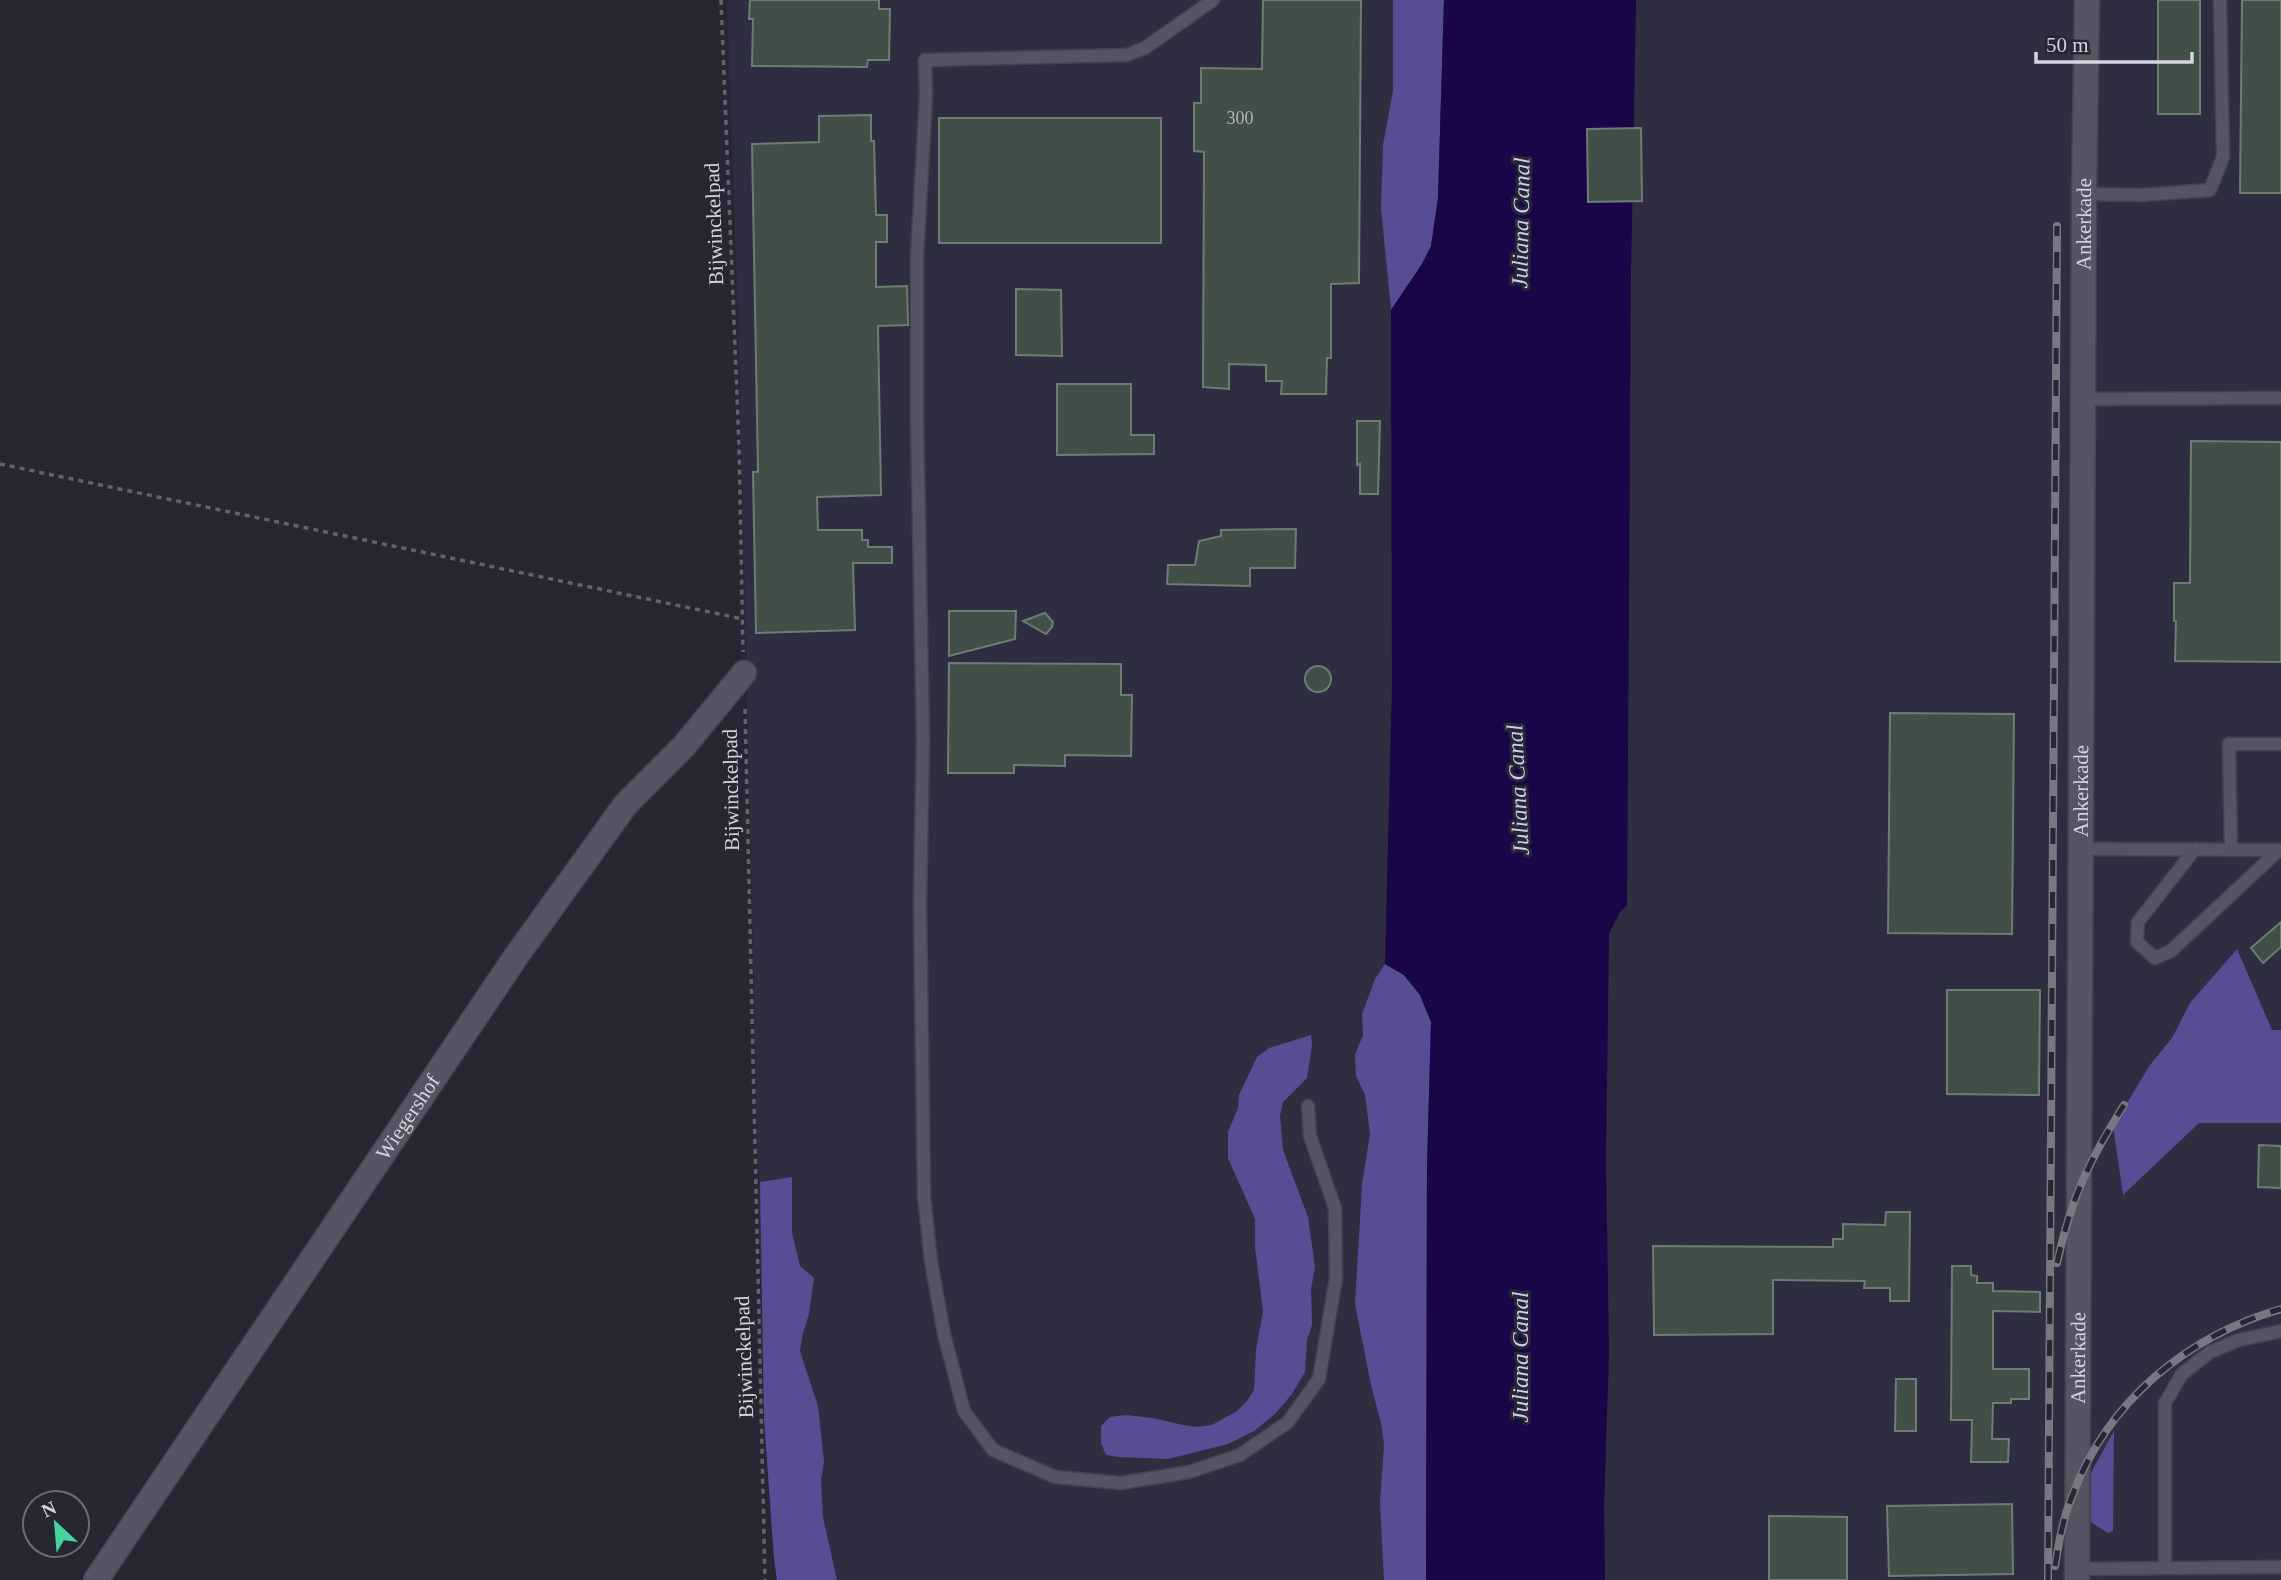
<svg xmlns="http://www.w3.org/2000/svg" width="2281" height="1580" font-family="'Times New Roman',serif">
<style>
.built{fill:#2f2e41}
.forest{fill:#564d94}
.water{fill:#1a0549}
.building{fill:#405048;stroke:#6c7d74;stroke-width:2}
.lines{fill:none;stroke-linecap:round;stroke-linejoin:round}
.lane-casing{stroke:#43424e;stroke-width:15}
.street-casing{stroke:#43424e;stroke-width:27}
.path{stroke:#63636e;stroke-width:3.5;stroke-dasharray:5 5;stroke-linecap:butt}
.lane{stroke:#545463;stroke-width:12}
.street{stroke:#545463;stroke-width:24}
.rail-casing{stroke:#787782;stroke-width:8}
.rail{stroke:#272633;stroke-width:5;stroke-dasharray:16;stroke-linecap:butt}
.labels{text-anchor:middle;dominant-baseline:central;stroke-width:6;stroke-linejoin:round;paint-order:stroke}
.number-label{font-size:18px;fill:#b0b4b8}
.street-label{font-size:21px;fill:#d5d5de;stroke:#272633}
.water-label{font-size:23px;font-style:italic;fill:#cfcdf6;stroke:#272633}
</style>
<rect width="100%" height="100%" fill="#272633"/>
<g class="built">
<path d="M727 0H1444L1391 310 1392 687 1385 964 1428 1373 1426 1580H777L774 1559 764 1419 739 343Z"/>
<path d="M1636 0H2281V1580H1605L1604 1506 1609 1353 1606 1160 1609 933 1620 912 1627 905 1631 273Z"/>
</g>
<g class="forest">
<path d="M1393 0H1444L1438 198 1431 246 1422 264 1391 310 1381 208 1383 145 1393 91Z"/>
<path d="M2237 949 2272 1030H2281V1123H2199L2123 1195 2113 1126 2150 1065 2172 1038 2190 1003Z"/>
<path d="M1385 964 1404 975 1420 995 1431 1022 1427 1167 1426 1580H1384L1380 1503 1384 1444 1381 1423 1371 1385 1355 1304 1362 1184 1370 1134 1365 1095 1356 1076 1355 1055 1363 1035 1362 1014 1375 979Z"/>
<path d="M1311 1035 1312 1046 1307 1078 1283 1102 1280 1116 1283 1150 1308 1217 1315 1267 1311 1289 1312 1325 1307 1340 1305 1372 1292 1394 1275 1414 1254 1431 1228 1444 1168 1459 1118 1457 1106 1455 1101 1443V1426L1110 1417 1125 1415 1153 1418 1183 1425 1197 1427 1212 1425 1237 1411 1247 1401 1254 1390 1256 1350 1263 1311 1255 1247V1219L1228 1158V1132L1238 1108 1239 1095 1257 1057 1269 1048Z"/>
<path d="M792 1177V1233L800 1266 814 1278 809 1314 803 1333 800 1351 818 1406 824 1462 821 1480 823 1517 837 1580H777L774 1559 764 1419 760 1182Z"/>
<path d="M2114 1431 2113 1531 2108 1533 2089 1521V1476Z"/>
</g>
<path class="water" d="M1444 0H1636L1631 273 1627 905 1620 912 1609 933 1606 1160 1609 1353 1604 1506 1605 1580H1426L1427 1167 1431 1022 1420 995 1404 975 1385 964 1392 687 1391 310 1422 264 1431 246 1438 198Z"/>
<g class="building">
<path d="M750 0H879V9H890L889 60H868L867 67 752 66 753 19H749Z"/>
<path d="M1263 0H1361L1359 283 1331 284V358H1327L1326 394H1281L1282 381H1266V365L1229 364V389L1203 387 1204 152 1194 151V103H1201V68L1262 69Z"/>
<rect x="2158" y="0" width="42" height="114"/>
<path d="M2242 0H2281V193H2240Z"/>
<path d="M871 115V141H874L876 215H887V242H876V287L907 286 908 325 878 326 881 495 817 497 818 530H862V540H868V547H892V563H853L855 630 756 633 753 472H758L752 144 819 142V116Z"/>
<rect x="939" y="118" width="222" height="125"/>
<path d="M1641 128 1642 201 1588 202 1587 129Z"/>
<path d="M1016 289 1061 290 1062 356 1016 355Z"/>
<path d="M1057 384H1131V435H1154V454L1057 455Z"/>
<path d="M1357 421H1380L1378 494H1360V464L1357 465Z"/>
<path d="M2191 441 2281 442V662L2175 661 2176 621H2174V583H2190Z"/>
<path d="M1296 529 1295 568H1250V586L1167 584 1168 565H1195L1199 541 1221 536V530Z"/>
<path d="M949 611H1016L1015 639 949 656Z"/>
<path d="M1045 613 1053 622 1052 627 1046 634 1023 621Z"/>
<path d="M949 663 1121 664V695H1132L1131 756 1065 755V766L1014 765V773H948Z"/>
<circle cx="1318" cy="679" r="13"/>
<path d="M1890 713 2014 714 2012 934 1888 933Z"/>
<path d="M2281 922V947L2263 963 2251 948Z"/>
<path d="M1947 990H2040L2039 1095 1947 1094Z"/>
<path d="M2259 1145 2281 1146V1188L2258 1187Z"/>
<path d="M1886 1212H1910L1909 1301H1890V1288H1864L1865 1281 1773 1280V1334L1654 1335 1653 1246 1833 1247V1239H1843V1224L1885 1225Z"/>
<path d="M1952 1266H1971V1275L1977 1276V1283H1993V1291L2040 1292V1312L1993 1311V1369H2029V1399H2011V1403H1993L1992 1439H2009L2008 1462H1971L1972 1420H1951Z"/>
<path d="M1896 1379H1916V1431H1895Z"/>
<path d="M2012 1504 2013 1574 1889 1576 1887 1506Z"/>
<path d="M1769 1516 1847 1517V1580H1769Z"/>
</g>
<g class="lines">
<g class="lane-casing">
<g id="lane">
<path d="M1213 0 1145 48 1127 55 925 60 926 97 917 256V419L923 739 920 904 924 1196 931 1261 944 1334 964 1411 993 1450 1055 1477 1121 1483 1189 1472 1240 1455 1288 1422 1319 1379 1336 1278 1335 1208 1310 1136 1308 1106"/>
<path d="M2084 194 2141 195 2210 190 2223 157 2220 0"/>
<path d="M2083 399 2281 398"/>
<path d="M2082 849 2281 850"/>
<path d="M2195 849 2138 922 2137 942 2155 958 2171 951 2279 850"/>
<path d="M2231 850 2229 744H2281"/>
<path d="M2165 1568V1403L2182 1374 2210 1352 2239 1340 2281 1331"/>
<path d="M2078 1569 2281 1567"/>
</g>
</g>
<g class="street-casing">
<g id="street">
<path id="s1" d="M96 1580 517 955 626 804 684 746 744 673"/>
<path id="s2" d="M2077 1580 2084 194 2087 0"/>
</g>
</g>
<g class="path">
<path d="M721 0 739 446 743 652"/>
<path d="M0 464 743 619"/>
<path d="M745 709 765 1580"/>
</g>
<use href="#lane" class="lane"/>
<use href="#street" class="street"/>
<g class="rail-casing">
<g id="rail">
<path d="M2057 1263C2071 1198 2089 1161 2124 1105"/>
<path d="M2055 1566C2059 1542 2063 1517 2073 1494 2108 1401 2187 1336 2281 1309"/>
<path d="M2048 1580 2057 226"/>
</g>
</g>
<use href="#rail" class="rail"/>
</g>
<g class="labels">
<g class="number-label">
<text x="1240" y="118">300</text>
</g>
<g class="street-label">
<text stroke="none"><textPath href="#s2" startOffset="1356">Ankerkade</textPath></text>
<text transform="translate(714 224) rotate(-92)">Bijwinckelpad</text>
<text transform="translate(731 790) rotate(-91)">Bijwinckelpad</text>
<text stroke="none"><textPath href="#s2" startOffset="789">Ankerkade</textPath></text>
<text stroke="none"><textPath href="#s1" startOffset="558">Wiegershof</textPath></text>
<text transform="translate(744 1357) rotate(-92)">Bijwinckelpad</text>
<text stroke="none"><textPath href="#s2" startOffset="222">Ankerkade</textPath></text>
</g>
<g class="water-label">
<text transform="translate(1521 223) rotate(-89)">Juliana Canal</text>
<text transform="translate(1518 790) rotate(-93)">Juliana Canal</text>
<text transform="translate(1520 1357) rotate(-90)">Juliana Canal</text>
</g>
</g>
<g transform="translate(56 1524) rotate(334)"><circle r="33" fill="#272633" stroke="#6d6c77" stroke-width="2"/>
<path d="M0-5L12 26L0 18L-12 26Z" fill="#46d49e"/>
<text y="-10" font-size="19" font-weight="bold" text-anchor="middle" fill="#d5d5de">N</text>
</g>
<path d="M2036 52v10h156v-10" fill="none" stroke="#d5d5de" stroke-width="3.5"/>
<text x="2046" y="52" font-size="21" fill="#d5d5de" stroke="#272633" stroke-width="5" paint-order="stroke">50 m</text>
</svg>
